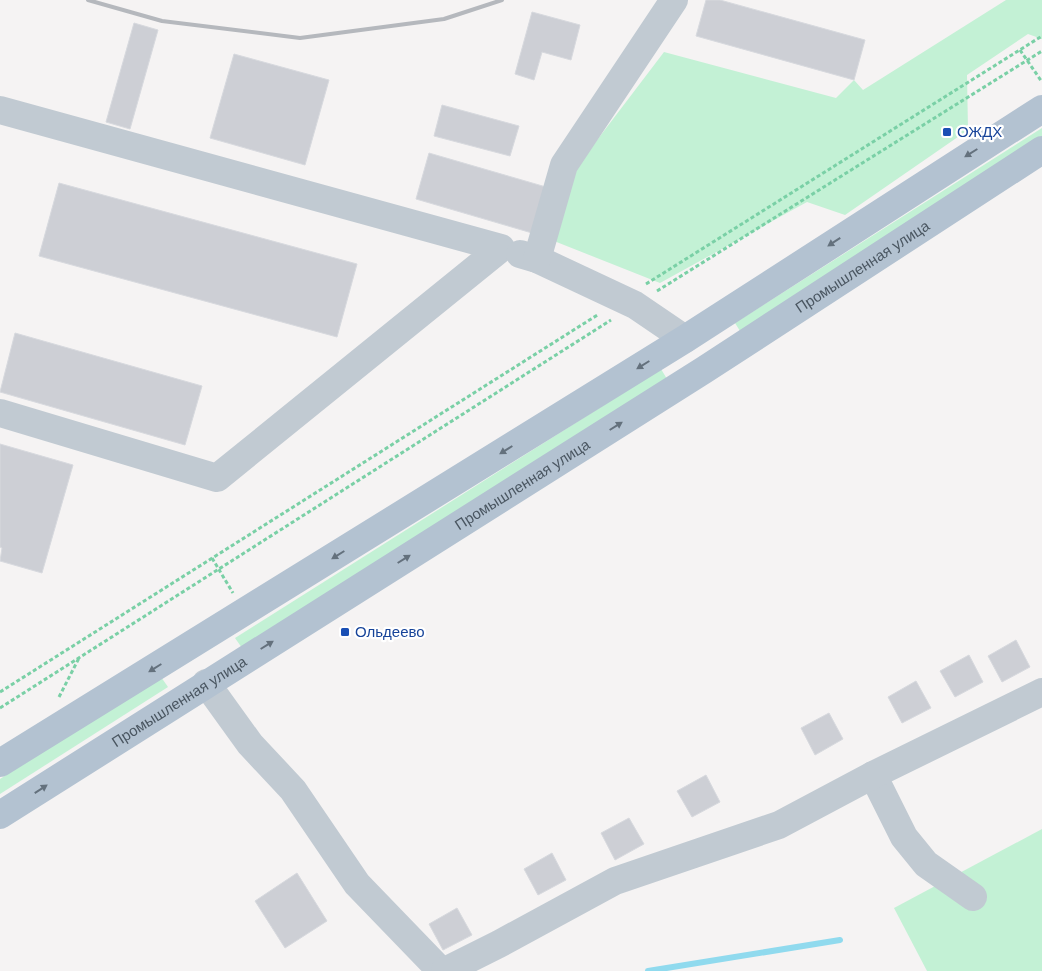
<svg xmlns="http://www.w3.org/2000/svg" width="1042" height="971" font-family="'DM Sans',sans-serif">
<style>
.green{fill:#c3f1d5}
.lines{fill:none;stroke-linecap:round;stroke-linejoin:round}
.stream{stroke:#90daee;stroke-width:6}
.building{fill:#cdcfd5;stroke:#d7d9de}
.path{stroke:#7ad0a6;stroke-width:3;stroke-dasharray:4 2.5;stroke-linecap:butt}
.minor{stroke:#c1cad2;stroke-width:28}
.major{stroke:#b3c2d1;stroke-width:28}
.rail{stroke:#b5b8bd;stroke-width:4}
.oneway{fill:#64717d}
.transit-dot{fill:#1a4fb4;stroke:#fff;stroke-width:2}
.labels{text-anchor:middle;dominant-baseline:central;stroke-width:4.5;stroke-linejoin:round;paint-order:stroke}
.transit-label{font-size:15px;fill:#164399;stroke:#fff;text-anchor:start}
.street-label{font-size:15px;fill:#4a5661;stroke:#fff}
</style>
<rect width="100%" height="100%" fill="#f5f3f3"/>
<g class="green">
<path d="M1006 0H1042V39L1028 34 967 75 968 130 845 215 807 202 660 283 554 241 572 173 664 52 836 98 854 80 863 90Z"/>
<path d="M1042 128V139L740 331 735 323Z"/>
<path d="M661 369 667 379 242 648 235 638Z"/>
<path d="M161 677 168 687 0 794V779Z"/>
<path d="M1042 829V971H927L894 908Z"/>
</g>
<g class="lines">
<path class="stream" d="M648 971 840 940"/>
</g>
<g class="building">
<path d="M706 0H720L865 40 854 80 696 36Z"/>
<path d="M532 12 580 25 571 60 542 52 534 80 515 74Z"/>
<path d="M134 23 158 30 130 129 106 122Z"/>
<path d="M234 54 329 80 305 165 210 138Z"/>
<path d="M442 105 519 126 510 156 434 136Z"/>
<path d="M429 153 546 187 532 233 416 199Z"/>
<path d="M59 183 357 264 337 337 39 256Z"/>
<path d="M15 333 202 386 185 445 0 392Z"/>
<path d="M0 444 73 465 42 573 0 561 2 548 0 547Z"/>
<path d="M1016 640 1030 667 1002 682 988 656Z"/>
<path d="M969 655 983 682 955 697 940 671Z"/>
<path d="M916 681 931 708 902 723 888 697Z"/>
<path d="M829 713 843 739 815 755 801 728Z"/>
<path d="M706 775 720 802 692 817 677 791Z"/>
<path d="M629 818 644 844 615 860 601 833Z"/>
<path d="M552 853 566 880 538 895 524 869Z"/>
<path d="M297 873 327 921 285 948 255 901Z"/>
<path d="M457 908 472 935 443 950 429 924Z"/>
</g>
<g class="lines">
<g class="path">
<path d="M1020 50 1042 82"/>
<path d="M646 284 1042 36"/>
<path d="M657 291 1042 51"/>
<path d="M212 558 233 593"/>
<path d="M0 692 599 314"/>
<path d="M59 697 79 658"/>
<path d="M0 708 611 320"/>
</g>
<g class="minor">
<path d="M0 110 501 248 217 478 0 413"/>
<path d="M520 254 537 259 635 305 685 339"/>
<path d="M537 259 564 165 674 0"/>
<path d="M206 683 250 744 293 790 357 884 441 971"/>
<path d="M873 775 904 837 926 864 973 897"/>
<path d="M445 971 499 944 615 881 779 825 873 775 1042 692"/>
</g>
<g class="major">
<path d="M0 763 685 339 1042 109"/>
<path id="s1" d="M0 815 704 370 1042 150"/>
</g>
<path class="rail" d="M88 0 162 21 300 38 444 19 502 0"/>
</g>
<defs><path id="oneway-solid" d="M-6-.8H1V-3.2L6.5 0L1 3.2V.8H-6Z" transform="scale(1.25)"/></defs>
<g class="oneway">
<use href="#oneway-solid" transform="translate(971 153) rotate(148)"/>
<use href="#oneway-solid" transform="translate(834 242) rotate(147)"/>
<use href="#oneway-solid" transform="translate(643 365) rotate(148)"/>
<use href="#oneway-solid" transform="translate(616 426) rotate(-32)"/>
<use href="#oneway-solid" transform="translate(506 450) rotate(148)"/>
<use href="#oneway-solid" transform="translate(338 555) rotate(148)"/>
<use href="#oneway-solid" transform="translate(404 559) rotate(-32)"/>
<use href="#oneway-solid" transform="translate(267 645) rotate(-32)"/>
<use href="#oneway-solid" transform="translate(155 668) rotate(148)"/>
<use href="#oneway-solid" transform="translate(41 789) rotate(-33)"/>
</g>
<g class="transit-dot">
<rect x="942" y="127" width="10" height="10" rx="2.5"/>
<rect x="340" y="627" width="10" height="10" rx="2.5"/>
</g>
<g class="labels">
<g class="transit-label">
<text x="957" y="132">ОЖДХ</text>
<text x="355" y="632">Ольдеево</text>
</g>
<g class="street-label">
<text stroke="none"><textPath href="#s1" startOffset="1022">Промышленная улица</textPath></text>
<text stroke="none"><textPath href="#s1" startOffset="618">Промышленная улица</textPath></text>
<text stroke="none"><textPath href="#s1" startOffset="212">Промышленная улица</textPath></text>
</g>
</g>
</svg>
